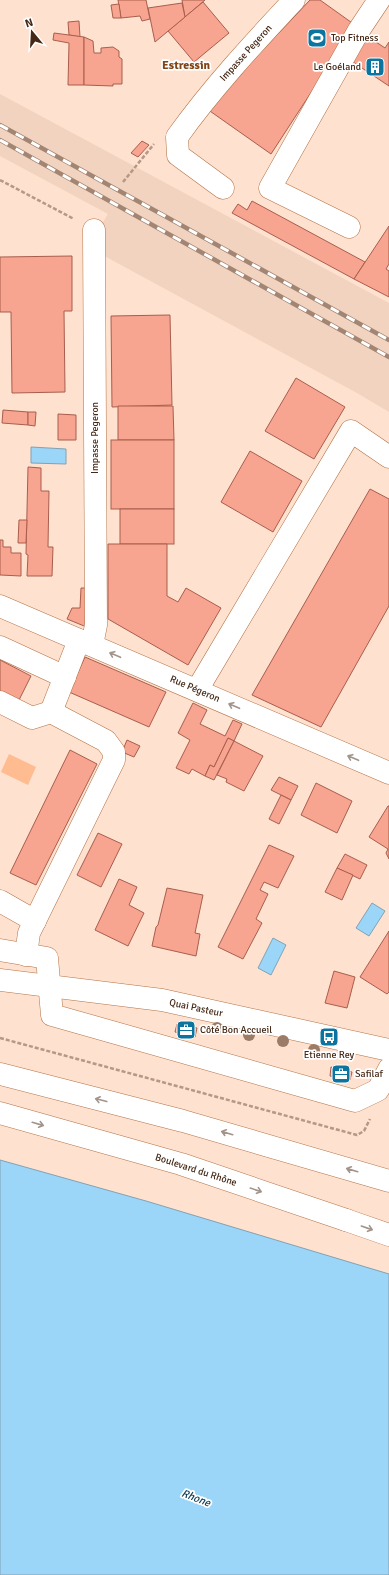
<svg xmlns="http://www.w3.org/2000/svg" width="389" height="1575" font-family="Signika,sans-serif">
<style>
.built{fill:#f2d3bf}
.green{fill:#ffbc90}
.water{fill:#9bd6f8;stroke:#81a2b4}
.building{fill:#f7a490;stroke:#a95e4d}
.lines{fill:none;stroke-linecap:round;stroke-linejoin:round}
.minor-casing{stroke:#b47346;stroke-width:23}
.major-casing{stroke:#b47346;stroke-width:23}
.highway-casing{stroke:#b47346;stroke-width:23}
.path{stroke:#b59886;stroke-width:2.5;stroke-dasharray:4 2;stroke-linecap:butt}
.minor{stroke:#fff;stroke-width:22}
.major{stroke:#fff;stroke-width:22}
.highway{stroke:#fff;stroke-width:22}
.rail-casing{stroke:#a28573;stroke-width:4.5}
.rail{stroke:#fff;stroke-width:3;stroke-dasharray:9;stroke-linecap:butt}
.tree{fill:#9c7c66}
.oneway{stroke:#a2948b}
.labels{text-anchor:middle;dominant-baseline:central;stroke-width:3.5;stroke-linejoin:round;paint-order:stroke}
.poi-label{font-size:10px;fill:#452917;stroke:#fff;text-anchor:start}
.street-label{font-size:10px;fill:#452917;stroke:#fff}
.water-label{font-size:11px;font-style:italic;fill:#0e3e55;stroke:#fff}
.quarter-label{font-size:12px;font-weight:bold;fill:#814515;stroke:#fff}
</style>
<rect width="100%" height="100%" fill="#fee1cf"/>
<path class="built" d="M0 94 389 303V412L357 393 97 252 100 227 108 214 0 156Z"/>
<path class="green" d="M9 754 36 767 28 785 1 772Z"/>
<g class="water">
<path d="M31 447 66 449V464L31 463Z"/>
<path d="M372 903 385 911 369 936 356 928Z"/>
<path d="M273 938 286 945 271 975 258 968Z"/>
<path d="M0 1160 146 1201 389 1274V1575H0Z"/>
</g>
<g class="building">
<path d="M118 0H146L150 19 142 21 140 16 121 18Z"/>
<path d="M182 0H205L185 17Z"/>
<path d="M310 0H320L355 25 271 154 207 109Z"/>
<path d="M203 2 229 33 194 62 168 31Z"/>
<path d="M182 3 185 17 155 42 148 8Z"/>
<path d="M119 4 121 18H113L111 5Z"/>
<path d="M79 21 80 37 69 35 68 22Z"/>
<path d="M54 33 84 37V85H68L69 43 53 40Z"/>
<path d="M364 34 385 48 389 42V86L347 58Z"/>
<path d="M84 37 93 41 94 53H101V48L113 47 119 51V57L122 59V84H113V86L84 85Z"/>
<path d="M142 141 149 145 138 157 131 153Z"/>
<path d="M252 201 365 262 354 279 232 213 238 204 247 210Z"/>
<path d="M389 226V264L386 269 389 271V297L354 279Z"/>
<path d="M72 256V311H64L65 392 12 393 11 312H0V257Z"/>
<path d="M170 315 172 405 112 407 111 316Z"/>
<path d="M296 378 345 407 314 459 265 431Z"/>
<path d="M118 406H173L174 440H118Z"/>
<path d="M3 410 28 412V425L2 423Z"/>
<path d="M28 412H36L35 426 28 425Z"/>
<path d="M58 414 76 415V440H58Z"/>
<rect x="111" y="440" width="63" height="69"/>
<path d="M250 451 302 481 273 532 221 502Z"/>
<path d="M28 467 41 468V491H49L48 547H53L52 576H27L28 555 26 554Z"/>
<path d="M370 489 389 499V606L321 727 252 695Z"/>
<rect x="120" y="509" width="54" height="35"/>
<path d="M19 520H27L26 543H18Z"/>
<path d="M0 540H3V547H11V553H21V576L0 575Z"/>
<path d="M108 544H167V596L178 602 186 588 221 608 188 665 108 619Z"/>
<path d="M81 588H89V628L67 619 72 608H80Z"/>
<path d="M85 657 166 692 149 727 69 692Z"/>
<path d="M0 660 31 676 18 702 0 692Z"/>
<path d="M193 703 207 710 200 724 225 736 233 720 242 724 234 741 228 738 214 767 210 765 205 776 192 769 189 774 176 768 190 740 178 733Z"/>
<path d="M228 738 234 741 214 780 205 776 210 765 214 767Z"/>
<path d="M127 740 140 746 134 757 122 752Z"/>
<path d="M234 741 263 756 244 791 226 782 227 779 217 775Z"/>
<path d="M70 750 97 764 36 885 10 873Z"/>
<path d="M279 777 298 786 291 800 271 790Z"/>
<path d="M316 783 352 801 337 833 301 815Z"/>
<path d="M281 795 291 800 279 824 269 819Z"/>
<path d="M388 806H389V859L386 853 388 849 369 837Z"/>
<path d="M98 833 122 844 101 887 77 875Z"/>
<path d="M269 845 294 856 278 888 264 882 260 890 268 894 256 919 262 923 243 959 218 947Z"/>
<path d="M345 854 367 865 360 879 337 868Z"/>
<path d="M337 868 353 875 342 900 325 892Z"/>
<path d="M119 879 137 887 129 905 144 913 128 946 95 930Z"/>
<path d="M167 888 203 895 195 933 200 934 196 956 152 946 156 927 158 925Z"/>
<path d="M389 931V992L387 994 360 977Z"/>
<path d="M334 971 355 977 347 1008 325 1003Z"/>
<path d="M177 1024 197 1028 195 1037 175 1032Z"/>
<path d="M331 1067 352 1072 350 1080 330 1076Z"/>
</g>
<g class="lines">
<g class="minor-casing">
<g id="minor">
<path d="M223 188 178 155 177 137C212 88 253 44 294 0"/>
<path d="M349 227 270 188 359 30 379 0"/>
<path d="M0 606 389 773"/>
<path d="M92 645 96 625 94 230"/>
<path d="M0 647 65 677"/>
<path d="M197 690 351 431 389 457"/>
<path d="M0 702 32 718 51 712 106 741 114 752V760L29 933 26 955"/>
<path d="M51 712 79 640"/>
<path d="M0 901 35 921"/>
<path d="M0 950 47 958 52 1015 355 1101 378 1090 389 1069"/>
</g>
</g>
<g class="major-casing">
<g id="major">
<path d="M0 980 162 1000 389 1050"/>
<path d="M346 1220 389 1235"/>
</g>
</g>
<g class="highway-casing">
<g id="highway">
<path d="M0 1074 183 1121 389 1181"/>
<path d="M0 1113 181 1164 346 1220"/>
</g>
</g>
<g class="path">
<path d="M0 180 74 219"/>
<path d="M123 182 154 144"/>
<path d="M0 1038 357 1135 364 1131 370 1119"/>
</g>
<use href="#minor" class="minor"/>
<use href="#major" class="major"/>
<use href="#highway" class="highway"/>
<g class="rail-casing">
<g id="rail">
<path d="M0 125 389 340"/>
<path d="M0 140 389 357"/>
</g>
</g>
<use href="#rail" class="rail"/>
</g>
<g class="tree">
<circle cx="217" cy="1028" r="6"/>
<circle cx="249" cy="1035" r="6"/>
<circle cx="283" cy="1041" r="6"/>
<circle cx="314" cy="1050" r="6"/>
</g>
<defs><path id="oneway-shaft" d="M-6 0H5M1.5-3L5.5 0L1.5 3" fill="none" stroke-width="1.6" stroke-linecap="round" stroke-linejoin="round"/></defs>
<g class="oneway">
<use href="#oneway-shaft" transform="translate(115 655) rotate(-157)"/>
<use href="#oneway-shaft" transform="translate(234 706) rotate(-157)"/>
<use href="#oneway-shaft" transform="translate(353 758) rotate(-157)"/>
<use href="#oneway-shaft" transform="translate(101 1100) rotate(-166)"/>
<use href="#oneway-shaft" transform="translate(38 1124) rotate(16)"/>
<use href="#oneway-shaft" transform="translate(227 1133) rotate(-164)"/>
<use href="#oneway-shaft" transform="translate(352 1170) rotate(-164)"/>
<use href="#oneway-shaft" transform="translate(256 1190) rotate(19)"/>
<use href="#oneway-shaft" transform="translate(367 1228) rotate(19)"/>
</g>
<defs>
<g id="stadium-square" transform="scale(1)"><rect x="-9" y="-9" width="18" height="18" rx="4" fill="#0b75a0" stroke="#fff"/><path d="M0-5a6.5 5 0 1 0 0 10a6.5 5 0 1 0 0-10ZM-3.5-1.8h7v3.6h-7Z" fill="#fff"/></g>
<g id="building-square" transform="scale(1)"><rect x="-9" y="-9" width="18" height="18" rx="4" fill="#0b75a0" stroke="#fff"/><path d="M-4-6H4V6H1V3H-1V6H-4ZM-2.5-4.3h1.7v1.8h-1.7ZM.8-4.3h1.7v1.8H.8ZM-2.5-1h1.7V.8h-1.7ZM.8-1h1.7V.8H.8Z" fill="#fff"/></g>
<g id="office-square" transform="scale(1)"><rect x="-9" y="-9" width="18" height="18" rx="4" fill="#0b75a0" stroke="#fff"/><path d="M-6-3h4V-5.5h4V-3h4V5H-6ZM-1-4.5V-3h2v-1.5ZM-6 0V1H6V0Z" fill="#fff"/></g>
<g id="bus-square" transform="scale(1)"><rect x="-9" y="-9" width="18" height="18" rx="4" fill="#0b75a0" stroke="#fff"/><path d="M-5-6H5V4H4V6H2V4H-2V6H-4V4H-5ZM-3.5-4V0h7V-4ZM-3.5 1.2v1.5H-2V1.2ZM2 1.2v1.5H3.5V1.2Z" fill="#fff"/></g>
</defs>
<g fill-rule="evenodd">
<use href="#stadium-square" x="317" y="38"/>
<use href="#building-square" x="375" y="67"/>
<use href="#office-square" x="186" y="1030"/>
<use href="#bus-square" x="329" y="1037"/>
<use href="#office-square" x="341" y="1074"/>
</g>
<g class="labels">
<g class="poi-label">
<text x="331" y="38">Top Fitness</text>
<text x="361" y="67" text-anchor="end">Le Goéland</text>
<text x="200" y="1030">Côté Bon Accueil</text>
<text x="329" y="1055" text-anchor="middle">Etienne Rey</text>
<text x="355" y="1074">Safilaf</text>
</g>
<g class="street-label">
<text transform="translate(246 53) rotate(-48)">Impasse Pegeron</text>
<text transform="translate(95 438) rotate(-90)">Impasse Pegeron</text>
<text transform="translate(195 689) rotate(23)">Rue Pégeron</text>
<text transform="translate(196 1008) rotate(12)">Quai Pasteur</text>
<text transform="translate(196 1170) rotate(18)">Boulevard du Rhône</text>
</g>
<g class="water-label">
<text transform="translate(196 1498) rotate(21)">Rhone</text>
</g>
<g class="quarter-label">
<text x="186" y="65">Estressin</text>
</g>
</g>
<g transform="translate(32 32) rotate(342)" stroke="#ffffff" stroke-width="3" paint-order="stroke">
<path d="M0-3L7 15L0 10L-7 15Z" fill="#452917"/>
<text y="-6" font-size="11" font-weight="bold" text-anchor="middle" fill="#452917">N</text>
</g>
</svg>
